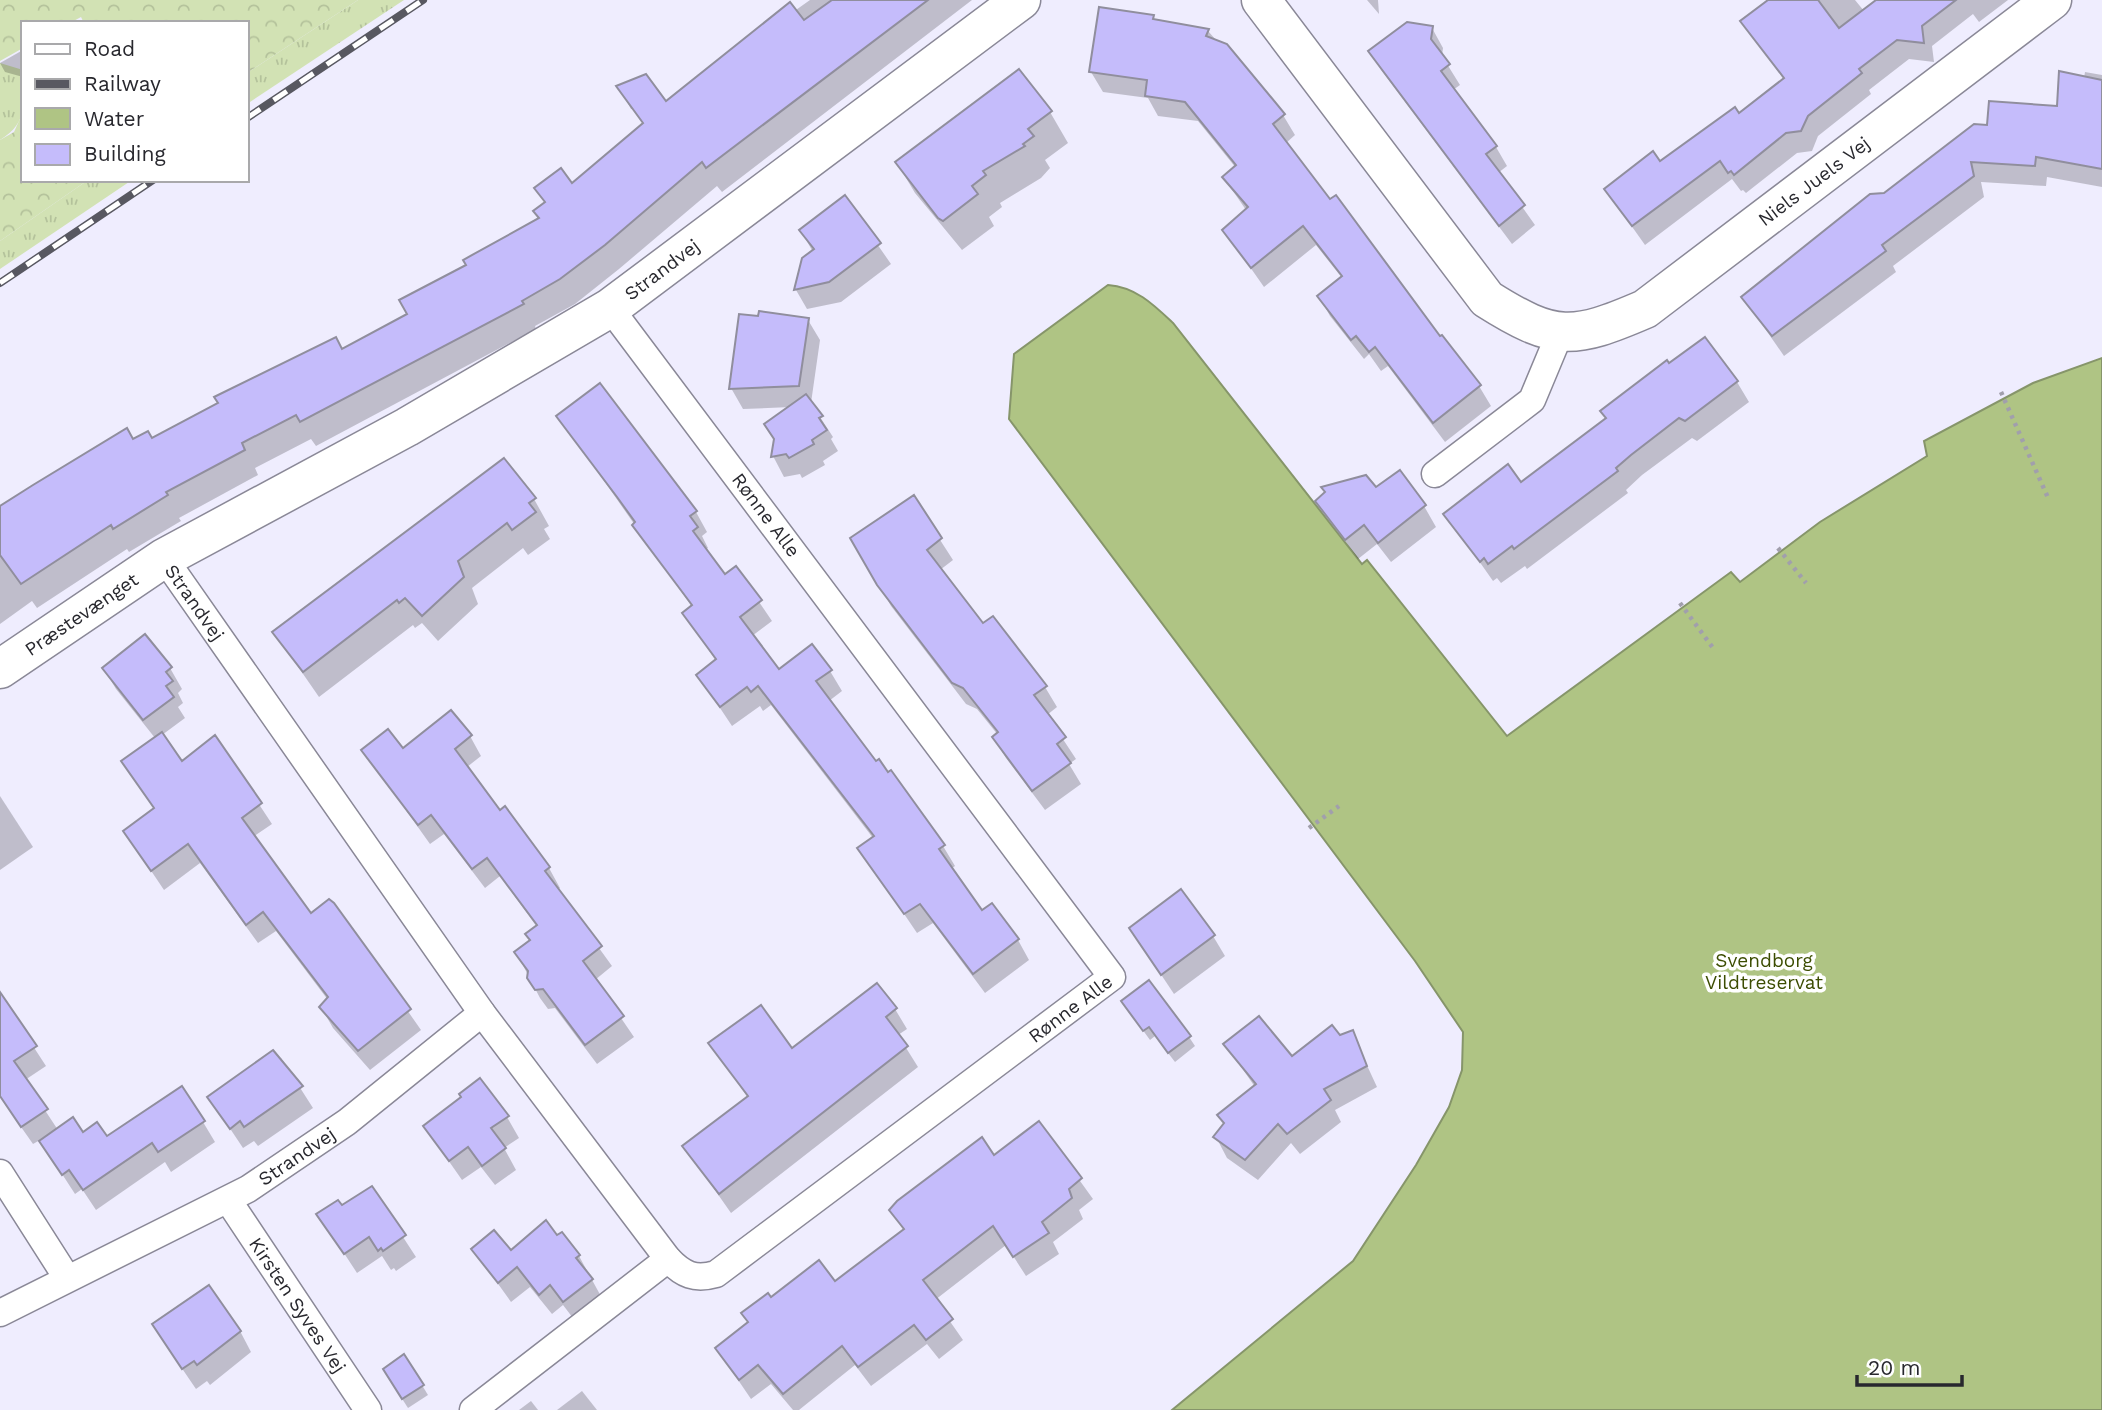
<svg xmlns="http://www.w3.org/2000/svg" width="2102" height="1410" font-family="'Work Sans',sans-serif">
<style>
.grass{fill:url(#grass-tufts)}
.forest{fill:url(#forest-crowns)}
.water{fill:#afc484;stroke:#86956a;stroke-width:2}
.shadow{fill:#0003}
.building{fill:#c5bcfb;stroke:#908e9d;stroke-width:2}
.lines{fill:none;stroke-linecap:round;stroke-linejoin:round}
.street-casing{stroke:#8a8897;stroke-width:29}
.secondary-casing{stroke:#8a8897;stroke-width:41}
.path{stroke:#a19fac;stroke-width:4.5;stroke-dasharray:3.5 5;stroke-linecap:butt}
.street{stroke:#fff;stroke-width:26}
.secondary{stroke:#fff;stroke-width:38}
.rail-casing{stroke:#585861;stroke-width:8}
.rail{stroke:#fff;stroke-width:5;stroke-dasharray:16;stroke-linecap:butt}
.labels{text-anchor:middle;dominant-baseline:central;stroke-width:7;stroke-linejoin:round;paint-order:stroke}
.street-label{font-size:19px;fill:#28282e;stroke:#fff}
.park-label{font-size:19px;fill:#3c4d02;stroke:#fff}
</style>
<defs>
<pattern id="grass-tufts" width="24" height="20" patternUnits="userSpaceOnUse" patternTransform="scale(1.75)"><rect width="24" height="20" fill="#d2e2b4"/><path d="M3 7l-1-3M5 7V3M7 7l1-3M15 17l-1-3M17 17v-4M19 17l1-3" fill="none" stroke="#b4c29b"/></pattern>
<pattern id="forest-crowns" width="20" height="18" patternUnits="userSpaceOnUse" patternTransform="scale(1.75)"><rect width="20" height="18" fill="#d2e2b4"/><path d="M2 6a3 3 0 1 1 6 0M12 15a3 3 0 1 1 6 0" fill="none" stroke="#b4c29b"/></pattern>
</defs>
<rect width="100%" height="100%" fill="#efedfe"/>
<g class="grass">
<path d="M358 0H404L247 104V73Z"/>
<path d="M0 63 23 70C23 101 30 122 0 140Z"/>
<path d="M88 180H132L0 269V241Z"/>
</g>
<g class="forest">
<path d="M0 0H358L247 73V23H84L81 17 70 23H23V48L0 61Z"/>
<path d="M23 112V180H88L0 241V140L14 132Z"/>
</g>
<path class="water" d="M1108 285C1136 287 1154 305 1173 323L1362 564 1367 560 1507 736 1731 572 1740 582 1820 522 1927 456 1924 441 2033 383 2102 358V1410H1172L1353 1261 1416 1165 1449 1107 1462 1070 1463 1032 1415 961 1009 419 1014 354Z"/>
<g class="shadow">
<path d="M810 0H972L722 192 717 186 619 269 575 304 535 326 536 329 316 446 311 439 255 468 258 475 179 518 181 521 129 552 127 549 37 608 32 601 0 624V509L133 441H151L342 351 409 315 469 265 540 219 545 204 537 188 572 186 650 129 635 109H631L619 87 665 103Z"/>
<path d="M1367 0H1378L1379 14Z"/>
<path d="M1771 0H1855L1864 11 1878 0H2008L1979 22 1973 14 1932 46 1934 62 1909 59 1869 90 1871 94 1818 136 1812 151 1797 153 1746 193 1743 190 1741 191 1732 179 1645 245 1606 190 1660 163 1739 115 1784 80 1743 21Z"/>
<path d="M1153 17 1155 21 1208 31 1283 115 1295 135 1286 143 1479 386 1491 406 1445 442 1388 366 1381 371 1369 354 1364 359 1330 316 1319 296 1342 278 1316 245 1264 287 1224 230 1246 210 1224 178 1236 168 1198 121 1158 116 1148 98 1103 92 1091 72Z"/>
<path d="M1432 28 1443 48 1442 56 1460 85 1453 90 1496 147 1507 166 1498 173 1535 225 1512 244 1382 71 1370 52Z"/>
<path d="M23 50V77L5 72 0 63Z"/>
<path d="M2085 72 2102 75V187L2047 177 2046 186 1981 182 1984 197 1893 266 1896 272 1784 356 1743 297 1884 195 1988 127 2058 107 2084 78Z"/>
<path d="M1050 112 1068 143 1045 160 1050 168 1041 178 1000 203 1002 207 989 217 994 226 962 250 915 193 897 163Z"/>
<path d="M845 198 891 264 841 302 807 309 796 290 804 259 813 252 801 231Z"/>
<path d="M808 320 820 340 811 403 833 437 831 439 838 451 823 461 825 465 802 478 800 474 784 477 773 456 791 407 743 409 731 388Z"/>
<path d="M1737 382 1749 402 1697 441 1692 438 1642 475 1626 490 1628 493 1527 569 1525 566 1501 583 1497 578 1493 581 1446 514 1521 484 1607 420 1602 412Z"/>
<path d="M563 422 696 512 707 532 702 536 708 548 705 550 724 577 736 568 772 621 752 636 778 671H830L842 691 829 701 876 763 888 774 890 772 943 846 955 866 951 869 982 913 1018 940 1029 960 985 993 933 923 917 933 860 849 873 838 771 705 763 711 760 706 732 726 698 675 716 661 684 613 692 607Z"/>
<path d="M1376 490 1424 506 1436 527 1391 562 1377 544 1358 559 1317 501Z"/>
<path d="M913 498 953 560 940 570 983 626 1045 687 1057 707 1047 715 1076 759 1069 764 1081 784 1045 810 1006 758 994 738 998 735 977 709 966 704 891 606 852 538Z"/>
<path d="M534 499 549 526 544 529 550 539 528 555 523 548 472 588 478 604 438 641 422 623 415 628 413 625 319 697 274 632Z"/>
<path d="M170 668 182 689 178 693 183 703 178 707 185 718 162 735 182 763 215 738 272 824 253 837 310 915 333 904 421 1030 370 1070 333 1028 321 1007 328 1000 276 931 258 943 200 863 164 890 125 832 155 810 123 761 155 738 116 689 104 669Z"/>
<path d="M470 736 481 756 467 767 500 812 504 809 549 868 560 888 557 890 612 966 595 980 634 1037 597 1064 555 1008 548 1009 540 998 516 952 531 941 537 927 500 876 485 888 444 834 430 844 363 750 402 751Z"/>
<path d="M0 796 33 847 0 870Z"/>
<path d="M1213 936 1225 956 1174 994 1144 949Z"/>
<path d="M1 997 46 1066 25 1080 58 1130 106 1138 203 1122 215 1142 171 1172 165 1162 96 1210 82 1189 75 1194 40 1140 33 1144 0 1097Z"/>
<path d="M895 1009 907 1029 898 1035 918 1067 731 1213 684 1146 748 1098 711 1043 792 1050Z"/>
<path d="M1129 1011 1189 1037 1195 1046 1175 1062 1155 1036 1150 1040Z"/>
<path d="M1352 1033 1377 1087 1335 1110 1341 1122 1300 1154 1291 1143 1258 1180 1227 1158 1216 1137 1255 1087 1226 1045 1292 1059Z"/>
<path d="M281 1058 313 1108 258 1146 254 1141 243 1148 209 1097Z"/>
<path d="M507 1117 519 1138 504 1148 516 1170 495 1185 481 1167 462 1180 425 1127Z"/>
<path d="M1039 1124 1093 1199 1079 1210 1083 1219 1053 1242 1059 1254 1026 1276 1006 1245 935 1300 963 1340 939 1359 927 1344 871 1386 855 1365 799 1410H793L771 1384 751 1399 717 1349 749 1323 770 1299 835 1284 904 1231 891 1210 994 1158Z"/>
<path d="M371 1188 416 1257 396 1271 394 1268 391 1270 382 1256 357 1273 319 1215 342 1208Z"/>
<path d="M557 1238 579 1256 603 1300 576 1322 563 1305 552 1314 530 1287 511 1302 473 1249 510 1253Z"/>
<path d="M240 1331 251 1352 210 1385 207 1381 196 1389 166 1345Z"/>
<path d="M404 1356 428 1395 408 1408 390 1380Z"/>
<path d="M582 1391 597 1410H557Z"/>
<path d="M531 1401 538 1410H519Z"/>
</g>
<g class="building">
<path d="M832 0H928L706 168 702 162 605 245 560 279 522 301 524 304 300 422 296 415 242 443 245 450 166 492 168 495 113 529 111 525 21 584 0 555V506L33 485 127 428 133 439 148 431 152 438 218 403 214 397 336 337 342 349 407 314 399 300 466 265 463 260 539 218 533 211 545 202 534 188 561 168 572 183 643 123 616 86 646 74 666 101 790 2 804 20Z"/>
<path d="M1768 0H1818L1839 28 1876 0H1956L1922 26 1924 43 1897 40 1859 69 1862 73 1808 116 1801 131 1786 133 1734 175 1731 171 1728 173 1720 161 1632 226 1604 189 1653 151 1660 161 1735 107 1739 113 1784 78 1740 21Z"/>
<path d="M1099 7 1154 15 1153 19 1209 29 1206 36 1227 44 1285 114 1273 124 1330 199 1336 195 1440 336 1442 335 1481 385 1433 423 1375 347 1369 352 1356 336 1351 340 1317 296 1342 276 1303 226 1251 268 1222 230 1248 207 1222 177 1236 165 1185 102 1145 96 1147 80 1089 72Z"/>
<path d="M1407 22 1433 26 1431 39 1450 64 1441 71 1497 146 1486 154 1525 205 1499 226 1368 51Z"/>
<path d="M1019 69 1052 111 1028 129 1034 136 1023 144 1025 146 983 171 986 175 972 186 978 194 943 221 938 218 895 162Z"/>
<path d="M2059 71 2102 80V169L2036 157 2035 166 1971 162 1974 176 1882 245 1886 251 1772 336 1741 297 1870 194 1884 193 1974 124 1987 125 1989 101 2057 106Z"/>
<path d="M845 195 881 243 829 282 794 290 802 258 814 249 799 230Z"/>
<path d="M759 311 809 318 799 386 729 389 739 314 758 316Z"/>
<path d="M1705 337 1738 381 1685 421 1679 418 1631 455 1616 468 1618 471 1514 549 1512 546 1488 564 1484 558 1480 562 1443 514 1508 464 1521 482 1606 418 1600 411 1667 360 1669 363Z"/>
<path d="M600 383 697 511 690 516 698 527 693 531 725 574 736 566 762 600 740 617 779 669 812 644 832 670 816 681 876 761 879 759 888 772 891 770 945 845 939 849 982 910 992 903 1019 939 973 974 920 904 904 914 857 848 874 836 758 686 751 692 747 687 720 707 696 675 716 659 682 613 692 605 632 525 635 522 617 497 556 416Z"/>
<path d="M806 394 823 416 819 418 827 430 812 440 814 444 789 458 786 454 771 457 774 439 764 424Z"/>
<path d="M504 458 536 498 529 503 536 512 512 530 507 523 458 561 464 577 422 616 405 598 399 603 397 600 303 672 272 632Z"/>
<path d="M1400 470 1426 505 1378 543 1364 525 1345 540 1315 501 1325 492 1321 487 1366 475 1376 487Z"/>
<path d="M914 495 942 538 927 550 983 623 993 616 1047 686 1034 695 1066 737 1057 744 1071 763 1032 791 992 737 998 732 963 688 952 683 877 585 850 538Z"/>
<path d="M145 634 172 667 166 672 173 681 166 686 174 697 143 720 102 668Z"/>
<path d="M451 710 472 735 455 749 500 810 505 806 550 867 545 871 602 946 583 961 624 1016 585 1045 543 989 535 990 527 978 528 971 514 952 530 940 525 934 537 925 487 858 472 869 431 815 418 825 361 750 388 729 403 748Z"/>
<path d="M162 732 182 761 215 735 262 803 242 818 311 913 329 899 334 903 411 1009 358 1051 319 1007 328 997 263 912 246 925 188 844 151 871 123 831 154 808 121 761Z"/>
<path d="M1181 889 1215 935 1161 975 1129 928Z"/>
<path d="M1149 980 1191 1036 1168 1053 1149 1027 1143 1031 1121 1001Z"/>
<path d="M877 983 897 1008 886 1017 908 1046 719 1194 682 1146 748 1096 708 1043 761 1005 792 1048Z"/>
<path d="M0 992 37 1046 14 1061 48 1109 21 1127 0 1096Z"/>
<path d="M1259 1016 1292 1056 1332 1025 1340 1035 1353 1030 1367 1066 1324 1089 1331 1100 1287 1134 1278 1124 1245 1160 1213 1137 1224 1123 1217 1115 1256 1084 1223 1044Z"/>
<path d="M273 1050 303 1086 244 1127 240 1121 230 1129 207 1097Z"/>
<path d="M480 1078 509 1116 491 1128 506 1148 482 1166 468 1147 449 1161 423 1126 461 1097 459 1094Z"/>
<path d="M182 1086 205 1121 158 1152 152 1143 83 1190 69 1170 62 1175 39 1141 73 1117 83 1132 97 1122 107 1136Z"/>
<path d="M1039 1121 1082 1178 1069 1189 1072 1198 1042 1222 1049 1233 1013 1257 993 1226 923 1280 953 1319 926 1340 914 1325 858 1367 842 1346 783 1394 758 1365 739 1380 715 1348 748 1322 741 1313 768 1293 771 1297 819 1260 835 1281 904 1229 889 1210 897 1201 982 1137 994 1155Z"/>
<path d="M372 1186 406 1235 383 1251 381 1248 378 1251 369 1237 344 1254 316 1214 338 1200 342 1205Z"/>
<path d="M546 1220 557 1235 562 1232 580 1255 576 1258 593 1279 563 1302 550 1285 539 1295 517 1267 498 1283 471 1249 494 1230 511 1250Z"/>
<path d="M209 1285 241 1331 197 1365 194 1361 182 1369 152 1324Z"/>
<path d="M404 1354 424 1385 402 1399 383 1369Z"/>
</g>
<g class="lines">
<g class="street-casing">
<g id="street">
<path d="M1435 474 1532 400 1560 333"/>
<path id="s1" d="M164 558 482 1013 668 1259C683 1275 695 1280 716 1274L1112 977 610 308"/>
<path d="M0 1173 67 1278"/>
<path id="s2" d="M228 1200 368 1410"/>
<path id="s3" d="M0 1313 248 1189 347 1122 482 1013"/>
<path d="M473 1410 668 1259"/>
</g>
</g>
<g class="secondary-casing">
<g id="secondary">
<path id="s4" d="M1261 0 1487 299C1555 342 1573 340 1645 309L2052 0"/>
<path id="s5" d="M0 669 164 558 407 427 610 308 1021 0"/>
</g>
</g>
<g class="path">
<path d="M2001 392 2049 500"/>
<path d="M1778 548 1806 583"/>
<path d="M1680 603 1713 648"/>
<path d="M1309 828 1339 806"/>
</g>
<use href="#street" class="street"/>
<use href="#secondary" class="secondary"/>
<g class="rail-casing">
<g id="rail">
<path d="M247 118 423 0"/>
<path d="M0 283 153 180"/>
</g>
</g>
<use href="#rail" class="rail"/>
</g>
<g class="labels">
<g class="street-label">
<text stroke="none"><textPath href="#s4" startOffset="756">Niels Juels Vej</textPath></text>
<text stroke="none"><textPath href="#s5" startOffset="774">Strandvej</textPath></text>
<text transform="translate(766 515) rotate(53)">Rønne Alle</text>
<text stroke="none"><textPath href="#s1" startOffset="54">Strandvej</textPath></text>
<text stroke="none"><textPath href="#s5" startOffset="98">Præstevænget</textPath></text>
<text stroke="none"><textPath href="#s1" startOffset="1360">Rønne Alle</textPath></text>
<text stroke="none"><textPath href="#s3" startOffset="336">Strandvej</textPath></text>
<text stroke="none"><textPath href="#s2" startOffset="126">Kirsten Syves Vej</textPath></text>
</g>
<g class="park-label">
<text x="1764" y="960">Svendborg<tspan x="1764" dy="22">Vildtreservat</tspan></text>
</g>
</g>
<rect x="21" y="21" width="228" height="161" fill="#ffffff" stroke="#a9a9ab" stroke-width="2"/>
<rect x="35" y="44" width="35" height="10" fill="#ffffff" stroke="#a9a9ab" stroke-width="2"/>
<text x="84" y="56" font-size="21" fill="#28282e">Road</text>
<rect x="35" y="79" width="35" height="10" fill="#585861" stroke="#a9a9ab" stroke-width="2"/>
<text x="84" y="91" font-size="21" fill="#28282e">Railway</text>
<rect x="35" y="108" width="35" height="21" fill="#afc484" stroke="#a9a9ab" stroke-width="2"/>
<text x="84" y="126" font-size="21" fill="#28282e">Water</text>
<rect x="35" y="144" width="35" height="21" fill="#c5bcfb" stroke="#a9a9ab" stroke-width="2"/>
<text x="84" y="161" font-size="21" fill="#28282e">Building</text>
<path d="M1857 1375v10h105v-10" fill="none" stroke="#28282e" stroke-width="3.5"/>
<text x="1868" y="1375" font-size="21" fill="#28282e" stroke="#ffffff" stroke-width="5" paint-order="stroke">20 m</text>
</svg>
